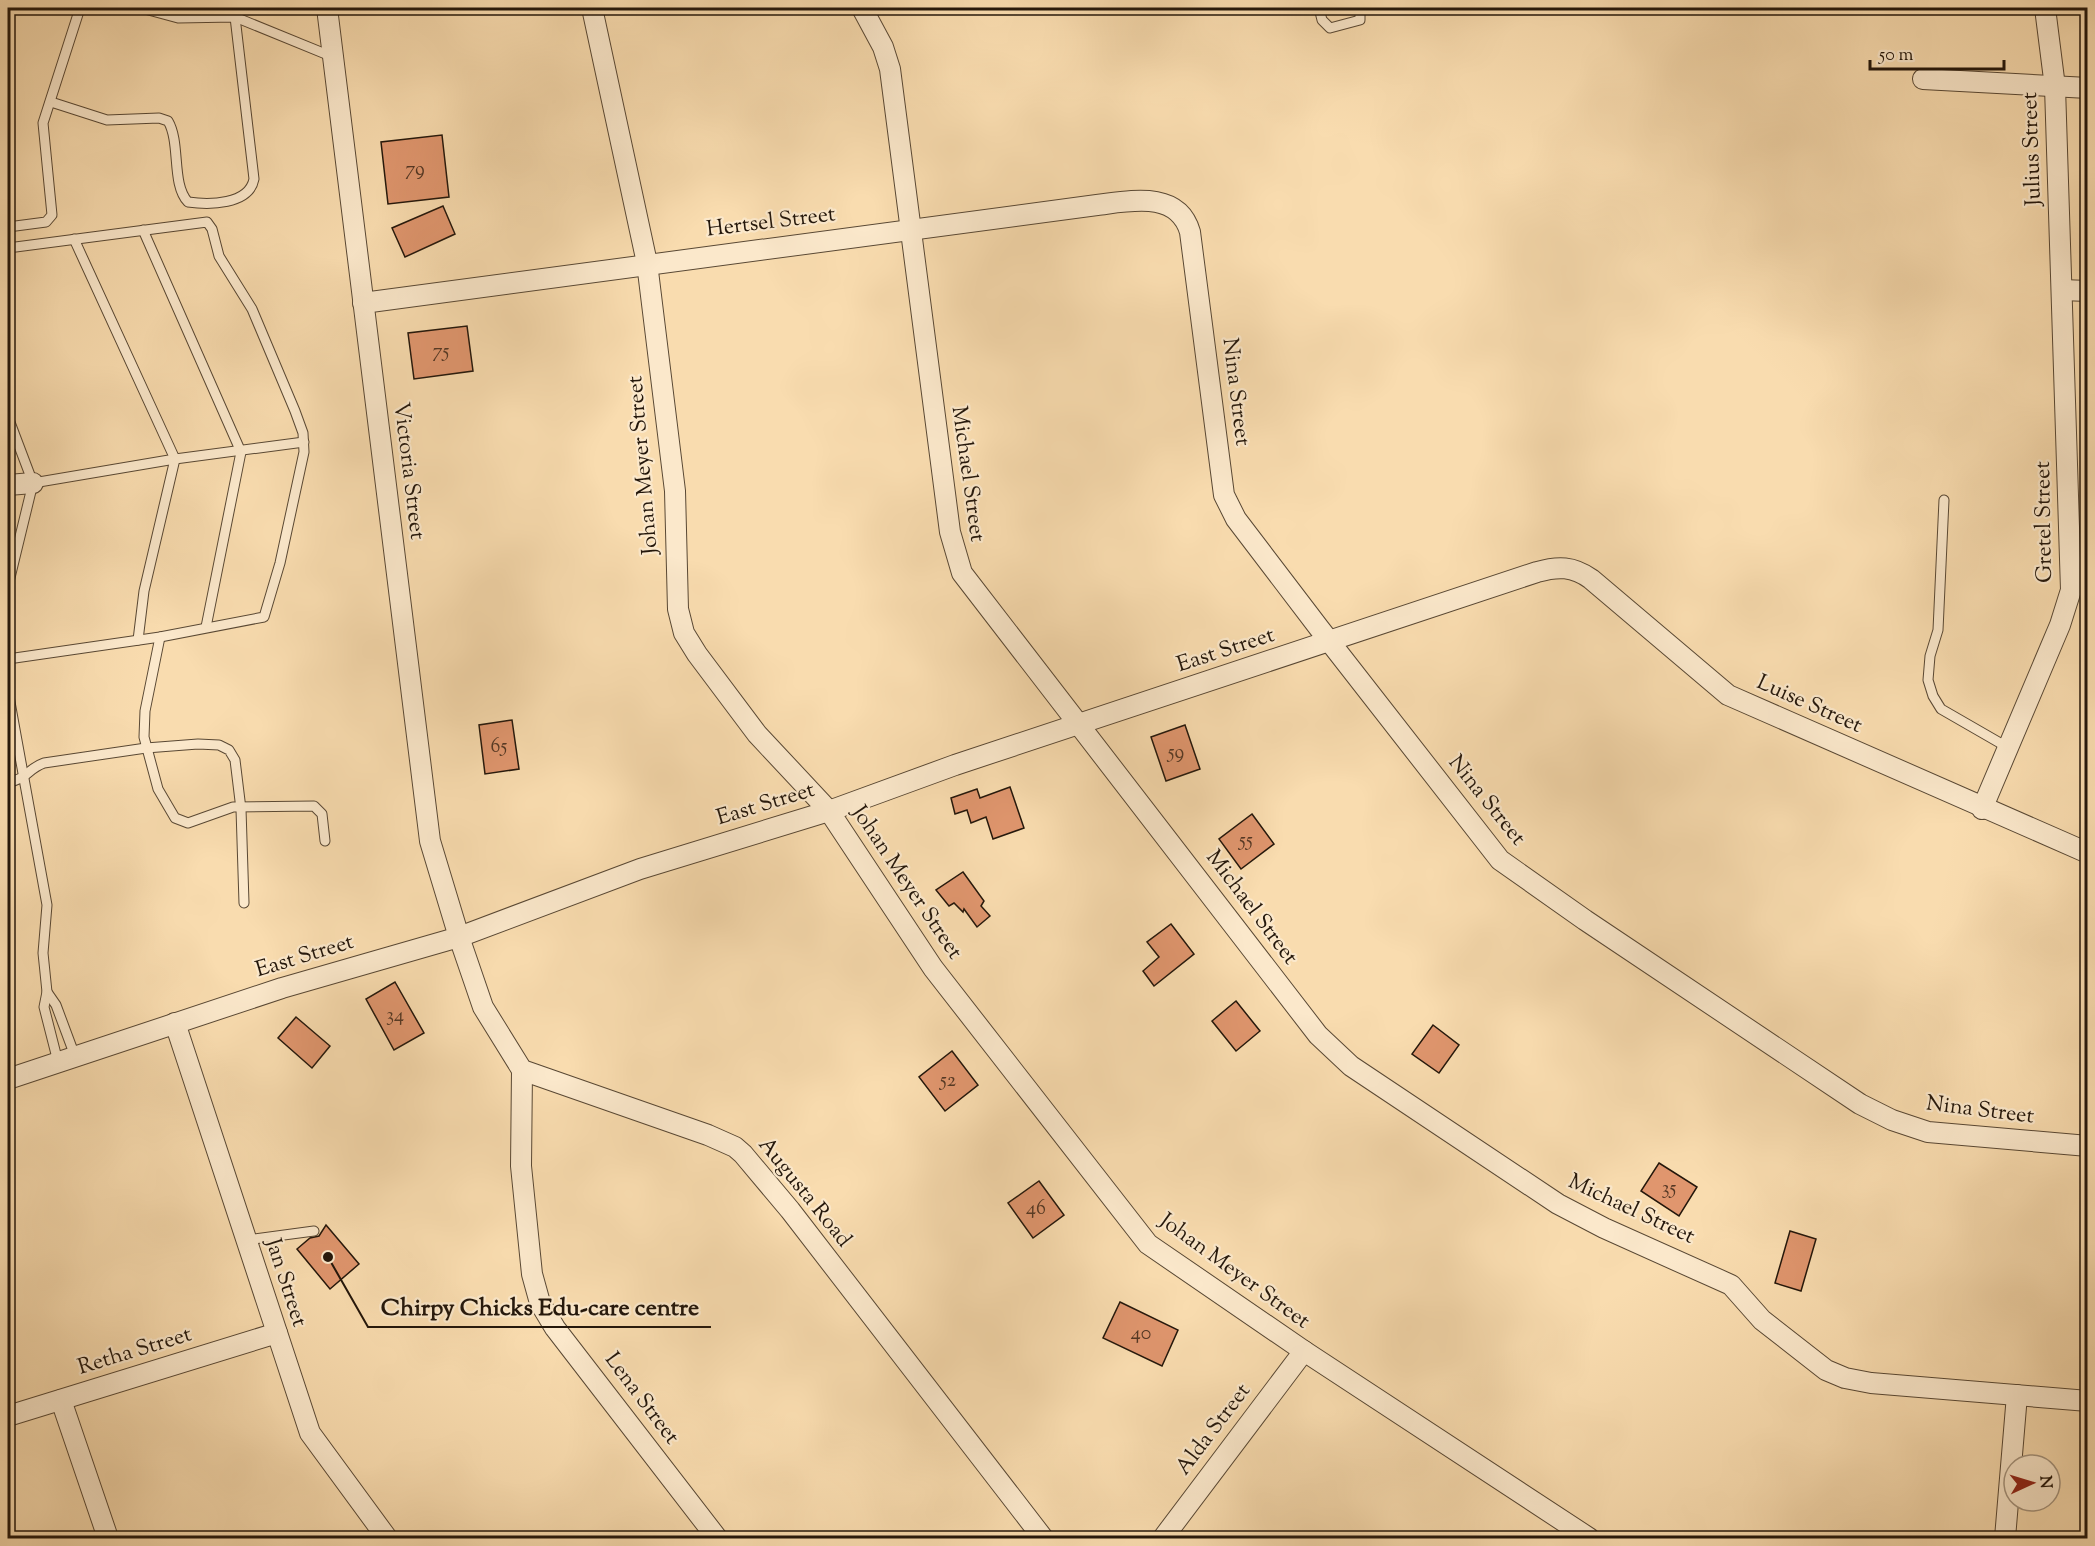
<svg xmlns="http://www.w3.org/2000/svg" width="2095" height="1546" font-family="'Sorts Mill Goudy',serif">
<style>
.building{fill:#e0966e;stroke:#24170b;stroke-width:1.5}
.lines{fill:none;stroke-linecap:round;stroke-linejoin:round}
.service-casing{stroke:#594834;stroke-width:11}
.minor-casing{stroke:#594834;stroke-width:22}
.service{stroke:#fbe8cb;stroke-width:9}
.minor{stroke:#fbe8cb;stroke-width:20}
.labels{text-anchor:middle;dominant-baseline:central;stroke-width:4.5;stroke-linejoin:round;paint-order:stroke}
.number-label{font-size:20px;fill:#533724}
.street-label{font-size:22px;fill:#24170b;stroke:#fbe8cb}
.leader{fill:none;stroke:#24170b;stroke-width:2}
.callout-dot{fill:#24170b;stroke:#fbe8cb;stroke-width:2}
.callout-label{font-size:24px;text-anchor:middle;font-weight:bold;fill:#24170b;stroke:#fbe8cb;stroke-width:4.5;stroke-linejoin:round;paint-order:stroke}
</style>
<rect width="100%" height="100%" fill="#f9dcaf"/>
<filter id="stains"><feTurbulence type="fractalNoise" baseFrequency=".00333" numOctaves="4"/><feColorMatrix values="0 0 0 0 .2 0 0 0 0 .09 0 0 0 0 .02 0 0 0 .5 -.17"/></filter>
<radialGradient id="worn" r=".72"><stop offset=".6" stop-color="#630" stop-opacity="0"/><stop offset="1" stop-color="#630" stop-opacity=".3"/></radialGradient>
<g class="building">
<path d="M442 135 449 197 388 204 381 142Z"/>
<path d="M443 206 455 234 405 257 392 228Z"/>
<path d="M467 326 473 371 414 379 408 333Z"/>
<path d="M512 720 519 769 485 774 479 725Z"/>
<path d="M1185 725 1200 769 1166 781 1151 737Z"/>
<path d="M1010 787 1024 828 993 839 986 817 971 823 967 810 955 814 951 798 977 789 980 798Z"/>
<path d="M1252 814 1274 844 1241 869 1219 839Z"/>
<path d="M963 872 984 901 981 906 990 916 977 927 964 909 963 912 954 903 949 906 936 890Z"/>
<path d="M1171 924 1194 954 1154 986 1143 971 1159 957 1147 942Z"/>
<path d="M395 982 424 1033 394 1050 366 999Z"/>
<path d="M1236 1001 1260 1031 1236 1051 1212 1021Z"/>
<path d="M296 1017 330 1046 312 1068 278 1038Z"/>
<path d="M1433 1025 1459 1045 1439 1073 1412 1054Z"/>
<path d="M952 1051 978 1085 945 1111 919 1077Z"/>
<path d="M1659 1163 1697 1187 1679 1216 1641 1191Z"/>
<path d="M1039 1181 1064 1215 1033 1238 1008 1203Z"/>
<path d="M326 1225 359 1264 330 1289 297 1249 310 1238 319 1236Z"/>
<path d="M1790 1231 1816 1239 1801 1291 1775 1283Z"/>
<path d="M1120 1302 1178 1330 1162 1366 1103 1338Z"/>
</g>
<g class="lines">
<g class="service-casing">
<g id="service">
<path d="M234 8 235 17 333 57"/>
<path d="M1319 8 1322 20 1330 28 1360 20V8"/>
<path d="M51 102 107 120 159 118 168 121C181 143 171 184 188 202 209 205 249 205 254 179L235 17 178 18 141 8"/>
<path d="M8 227 46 222 52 215 43 123 80 8"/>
<path d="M143 230 241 452 206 627"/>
<path d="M74 239 175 459 144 591 138 640"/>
<path d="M8 248 207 222 212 229 219 256 252 309 295 411 303 433 304 452 280 563 264 617 160 637 8 659"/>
<path d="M8 417 33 483 8 586"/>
<path d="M33 483 175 459 304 442"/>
<path d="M1944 500 1938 630 1930 656 1928 680 1933 696 1941 709 2007 747"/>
<path d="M160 637 145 711 144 737 158 789 175 818 188 823 233 807 314 806 322 814 325 841"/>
<path d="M8 691 47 905 43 953 47 992 44 1007 58 1062"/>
<path d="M8 782C28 779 27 769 44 763L146 748 198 744 219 745 229 750 235 760 241 809 244 903"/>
<path d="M47 992 56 1005 75 1056"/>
<path d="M246 1240 314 1231"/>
</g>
</g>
<g class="minor-casing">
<g id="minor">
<path d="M327 8 430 841 459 937 483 1007 522 1070 708 1135 735 1147 743 1154 790 1210 1043 1538"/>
<path d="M592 8 647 263 675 491 678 609 684 633 697 654 757 734 829 811 933 968 1148 1244 1304 1351 1589 1538"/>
<path d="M862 8 883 47 890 69 950 532 962 573 1318 1035 1351 1066 1558 1204 1604 1228 1731 1285 1762 1320 1826 1370 1845 1378 1871 1383 2088 1401"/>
<path d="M1923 79 2088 88"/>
<path d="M2062 290 2088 291"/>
<path d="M363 303 1097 205C1130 201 1178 190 1190 232L1224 495 1236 519 1319 628 1500 860 1585 920 1860 1104 1892 1120 1928 1132 2088 1146"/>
<path d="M8 485 33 483"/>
<path d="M1982 809 2060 625 2071 590 2055 87 2045 8"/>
<path d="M175 1023 310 1433 387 1538"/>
<path d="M522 1070 521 1166 532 1274 540 1303 555 1328 717 1538"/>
<path d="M8 1079 282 988 459 937 640 869 829 811 955 765 1537 572C1558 566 1573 566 1591 579L1728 695 2088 853"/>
<path d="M61 1400 108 1538"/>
<path d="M8 1416 277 1333"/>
<path d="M1163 1538 1304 1351"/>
<path d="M2005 1538 2017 1395"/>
</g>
</g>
<use href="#service" class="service"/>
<use href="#minor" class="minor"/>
</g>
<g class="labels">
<g class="number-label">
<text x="415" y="170">79</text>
<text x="441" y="352">75</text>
<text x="499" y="747">65</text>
<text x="1176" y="753">59</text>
<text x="1246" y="841">55</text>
<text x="395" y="1016">34</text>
<text x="948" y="1081">52</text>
<text x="1669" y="1189">35</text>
<text x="1036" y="1209">46</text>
<text x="1141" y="1334">40</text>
</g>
<g class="street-label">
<text transform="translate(2033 149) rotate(-92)">Julius Street</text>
<text transform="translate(771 223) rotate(-7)">Hertsel Street</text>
<text transform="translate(1235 392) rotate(83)">Nina Street</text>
<text transform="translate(644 465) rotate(-95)">Johan Meyer Street</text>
<text transform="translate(408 471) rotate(83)">Victoria Street</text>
<text transform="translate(967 474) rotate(82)">Michael Street</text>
<text transform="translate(2045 522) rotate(-91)">Gretel Street</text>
<text transform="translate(1226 651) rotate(-18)">East Street</text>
<text transform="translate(1809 705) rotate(24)">Luise Street</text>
<text transform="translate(1486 801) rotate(51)">Nina Street</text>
<text transform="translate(766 805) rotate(-17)">East Street</text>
<text transform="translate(906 883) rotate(56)">Johan Meyer Street</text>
<text transform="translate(1251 908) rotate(53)">Michael Street</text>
<text transform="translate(305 957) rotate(-17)">East Street</text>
<text transform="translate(1980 1111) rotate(7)">Nina Street</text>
<text transform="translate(804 1193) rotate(51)">Augusta Road</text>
<text transform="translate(1631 1210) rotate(25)">Michael Street</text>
<text transform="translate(1234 1272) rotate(36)">Johan Meyer Street</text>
<text transform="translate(285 1283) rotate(72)">Jan Street</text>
<text transform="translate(135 1352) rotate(-17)">Retha Street</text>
<text transform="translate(641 1399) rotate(53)">Lena Street</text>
<text transform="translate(1214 1430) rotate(-53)">Alda Street</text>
</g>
</g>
<path class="leader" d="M328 1257L368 1327H711"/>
<circle class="callout-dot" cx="328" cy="1257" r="6"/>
<g class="callout-label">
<text x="540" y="1315">Chirpy Chicks Edu-care centre</text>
</g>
<rect width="2095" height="1546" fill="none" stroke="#f9dcaf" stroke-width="30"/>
<rect x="9" y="9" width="2077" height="1528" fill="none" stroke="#24170b" stroke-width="3"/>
<rect x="15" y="15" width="2065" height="1516" fill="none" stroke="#24170b" stroke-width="1.5"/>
<g transform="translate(2032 1483) rotate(86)"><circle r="28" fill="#fbe8cb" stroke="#a5947e" stroke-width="1.5"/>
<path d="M0-4.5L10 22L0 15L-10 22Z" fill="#8f2418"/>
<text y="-9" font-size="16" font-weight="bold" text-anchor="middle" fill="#24170b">N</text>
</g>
<path d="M1870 60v9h134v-9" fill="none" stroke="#24170b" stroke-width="3"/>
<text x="1879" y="60" font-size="18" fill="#24170b" stroke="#fbe8cb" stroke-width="4.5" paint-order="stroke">50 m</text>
<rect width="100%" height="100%" filter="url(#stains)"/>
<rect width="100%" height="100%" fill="url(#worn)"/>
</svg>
